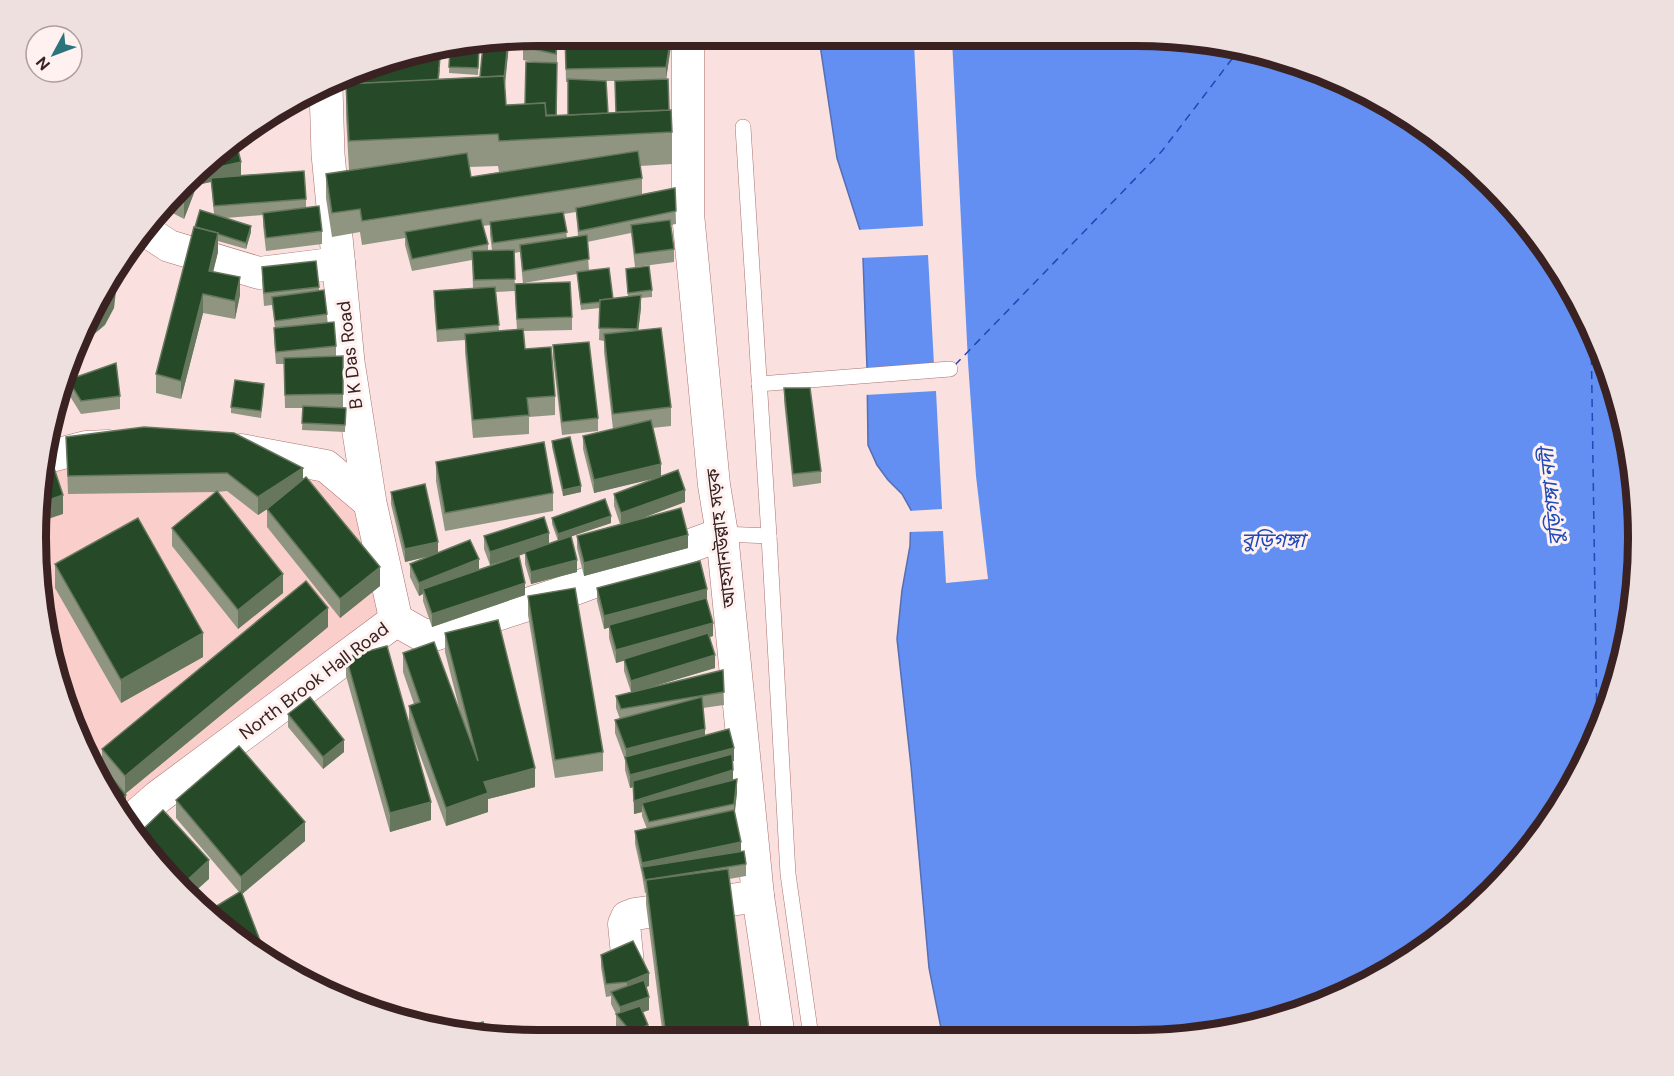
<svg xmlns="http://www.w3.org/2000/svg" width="1674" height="1076" font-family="'DM Sans','Noto Sans Bengali',sans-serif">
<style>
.built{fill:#facfcb}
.water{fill:#628ff1;stroke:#566eb3;stroke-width:1.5}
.pier{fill:#fae0de}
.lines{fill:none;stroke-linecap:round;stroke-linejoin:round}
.ferry{stroke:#1d49b9;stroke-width:1.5;stroke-dasharray:8 6;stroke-linecap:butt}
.service-casing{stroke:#ab736e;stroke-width:16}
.minor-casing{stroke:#ab736e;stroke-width:33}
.tertiary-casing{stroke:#ab736e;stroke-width:34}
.service{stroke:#fff;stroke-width:15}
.minor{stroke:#fff;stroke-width:32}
.tertiary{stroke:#fff;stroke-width:33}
.wall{fill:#909582;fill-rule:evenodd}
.shaded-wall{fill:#66775e}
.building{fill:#264a27;stroke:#66775e;stroke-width:1.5}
.labels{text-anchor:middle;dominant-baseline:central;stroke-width:6;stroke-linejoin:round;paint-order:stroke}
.street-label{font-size:18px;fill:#392221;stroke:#fef1f0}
.water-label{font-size:20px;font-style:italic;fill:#1d49b9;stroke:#fef1f0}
.rim{fill:none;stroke:#392221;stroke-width:8}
</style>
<rect width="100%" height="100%" fill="#fae0de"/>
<path class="built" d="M47 457 326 466 370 503 396 620 120 817 53 668 37 506Z"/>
<path class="water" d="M819 38 1202 40 1358 88 1467 160 1534 232 1586 316 1621 408 1637 505 1634 603 1611 699 1571 789 1514 869 1442 936 1358 988 1266 1023 1168 1039 943 1038 929 968 911 766 897 639 902 590 910 546 911 510 902 494 888 480 877 465 868 445 867 368 863 258 860 230 837 158Z"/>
<path class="pier" d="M840 38 952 39 968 362 976 476 988 579 946 583 943 531 908 532V511L942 509 936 391 865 395 864 368 934 365 928 255 860 258 857 230 923 226 914 43 841 46Z"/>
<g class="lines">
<g class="ferry">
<path d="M1591 329 1597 730"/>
<path d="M955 365 1162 151 1238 51"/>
</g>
<g class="service-casing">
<g id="service">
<path d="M743 127 769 536 788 874 811 1037"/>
<path d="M759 384 950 369"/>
<path d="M722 534 769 536"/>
</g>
</g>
<g class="minor-casing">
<g id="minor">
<path d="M688 37V214L714 485 722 534 758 896 779 1037"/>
<path d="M143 229 169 246 259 273 339 263"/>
<path d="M241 450 326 466 370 503"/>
<path d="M47 457 86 447 108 446"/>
<path d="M630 985 624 924 627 917 635 914 758 896"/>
</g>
</g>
<g class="tertiary-casing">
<g id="tertiary">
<path d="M326 88 328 154 348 362 370 503 396 620"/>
<path d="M396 620 426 637 557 595 722 534"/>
<path d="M127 824 158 797 396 620"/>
</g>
</g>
<use href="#service" class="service"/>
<use href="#minor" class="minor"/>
<use href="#tertiary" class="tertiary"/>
</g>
<g class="wall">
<path d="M557 36V116L568 115V82H566L565 36 672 37 666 79 672 132V164L640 166 642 178V194L675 188 676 224 671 225 674 249V262L635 267 631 233 587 242 589 271 613 299 628 297 626 269 652 290V297L641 298V308L638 330 671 407V426L652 428 661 476 685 502 640 519 688 548 584 576 577 548V536L620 524 614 506V494L654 478 594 493 583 449V436L613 429 604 352V341L599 340 600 308 581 310 577 274 524 283 572 317V330L524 331 525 349 555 396V415L529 417V434L473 438 465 352V340L437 342 434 304V291L473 288 472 260 412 271 405 245V238L362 245 360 232 332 237 326 198V174L349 170 346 116V84L440 69 439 79 480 77 509 41 505 87 506 105 525 104 533 62 523 60V47ZM601 81H615L616 112 608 113ZM498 166 499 172 471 177 469 167ZM576 212 578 236 567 238 564 214ZM490 225V235L492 250 488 251V244L483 226ZM520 252 523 284 515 296 517 330 499 331 496 292 515 291 514 253Z"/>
<path d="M479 46 478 75 449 73 450 50Z"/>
<path d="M236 142 241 175 236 176 306 199V207L322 231V244L266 251 263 225V215L226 218 251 232 246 249 218 241V252L213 271 240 295 235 319 203 313 181 399 156 393V374L195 227 214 214 211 182 197 185 184 219 165 209Z"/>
<path d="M262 267 319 287V291L327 314V323L336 346V356H343V407H322L346 408 345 432 302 430 303 408H285L284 364H276L274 341V328H275L272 305 264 306 262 280Z"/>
<path d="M553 345 598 418V431L562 435 553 358Z"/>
<path d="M68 380 120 396V409L81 414 68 393Z"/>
<path d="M784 388 821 471V483L793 487 784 401Z"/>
<path d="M264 391 261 418 231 413V407Z"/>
<path d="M66 437 303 480 380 586 340 618 267 527V509L258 515 227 491 217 492 283 593 238 629 172 546V528L217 492 68 494Z"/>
<path d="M552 441 581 492 563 496 552 447Z"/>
<path d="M436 462 553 493V511L445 531 436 481Z"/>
<path d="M391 492 438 553 479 570 525 595 432 627 423 601V594L419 596 410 577V564L430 556 405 562 391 504Z"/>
<path d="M552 518 611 523 566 538 577 572 531 584 525 564V553L490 565 484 549V536L549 544 558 541 552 524Z"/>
<path d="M55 564 203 657 121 703 55 588Z"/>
<path d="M597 588 707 602 713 636 710 637 715 668 651 687 723 670 724 705 703 708 705 735 734 761H733V780L737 792 735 812 741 851 746 864V876L729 879 750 1037H663L646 904V893H645L642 875 635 844V831L647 829 642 816V812L634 814 633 787 630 788 625 770V760L615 733V720L620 719 616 708V696L631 692 624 671V660L616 663 609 638V627L604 629 597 601Z"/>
<path d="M528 596 603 752V771L555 778 528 615Z"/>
<path d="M328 627 125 794 126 808 119 813 94 758 102 765V749Z"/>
<path d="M445 633 535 787 488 799V812L446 826 409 725V706L414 704 403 672V653L462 719 445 652Z"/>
<path d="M346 657 431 820 390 832 346 676Z"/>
<path d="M288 714 344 752 323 769 288 727Z"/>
<path d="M176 800 305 841 242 894 239 892 176 818Z"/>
<path d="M601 955 649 986 646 987 649 1010 643 1012 648 1033 651 1037 625 1036 616 1027V1014L611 1004V996L606 997 601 967Z"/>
</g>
<g class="shaded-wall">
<path d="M671 37H672V39L666 80V67Z"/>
<path d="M508 41H509V46L503 98V85Z"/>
<path d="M241 162V175L197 185V179L206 170Z"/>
<path d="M197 179V185L184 219V200L189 186Z"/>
<path d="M251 226V232L246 249V243Z"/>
<path d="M218 233V252L209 289V271Z"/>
<path d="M117 274V283L114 308 105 325 86 341 81 342Z"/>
<path d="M240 277V295L235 319V301Z"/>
<path d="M203 294V313L181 399V381Z"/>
<path d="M641 295V308L637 342V329Z"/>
<path d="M661 464V477L594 493V480Z"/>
<path d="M303 468V486L258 515V497Z"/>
<path d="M581 486V492L563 496V490Z"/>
<path d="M685 490V502L621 526V513Z"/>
<path d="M63 495V514L39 522 37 504Z"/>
<path d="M611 516V523L558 541V534Z"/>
<path d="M549 533V546L490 565V552Z"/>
<path d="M688 535V548L584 576V563Z"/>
<path d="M438 542V554L405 562V549Z"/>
<path d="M479 559V571L423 589V594L419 596V583Z"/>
<path d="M577 560V572L531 584V572Z"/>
<path d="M380 567V586L340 618V599Z"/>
<path d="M283 574V593L238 629V610Z"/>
<path d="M525 583V595L432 627V614Z"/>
<path d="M707 589V602L604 629V616Z"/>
<path d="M328 608V627L125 794V776Z"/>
<path d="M713 623V636L616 663V650Z"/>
<path d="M203 633V657L121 703V680Z"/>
<path d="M715 655V668L631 693V681Z"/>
<path d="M705 729V741L626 759V749Z"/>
<path d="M344 740V752L323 769V757Z"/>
<path d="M734 748V761L630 788V775Z"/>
<path d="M535 768V787L488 799V812L446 826V808L484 782Z"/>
<path d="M733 770V783L642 803V812L634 814V801Z"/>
<path d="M737 779V792L734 817V804Z"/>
<path d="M126 795V808L119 813 115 804Z"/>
<path d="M431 802V820L390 832V813Z"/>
<path d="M305 822V841L241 895V877Z"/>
<path d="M741 842V855L642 867V876V863Z"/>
<path d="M209 860V879L190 896 181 886Z"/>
<path d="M649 973V986L627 994V982Z"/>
<path d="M649 997V1010L621 1020 620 1018V1007Z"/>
<path d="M648 1025V1037L631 1036V1032Z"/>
</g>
<g class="building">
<path d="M538 36H557L556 54 523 47V38Z"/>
<path d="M565 36 671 37 666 67 566 69Z"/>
<path d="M508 41 504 79V76L480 77 483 45Z"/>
<path d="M479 46 478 68 449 67 450 50Z"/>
<path d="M440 57 438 80 348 84V77L377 63 403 58Z"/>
<path d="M526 62 557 63 556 115H546L545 103 525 104Z"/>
<path d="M504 76 506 105 545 103 546 116 671 110 672 132 499 141 498 134 349 141 346 84Z"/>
<path d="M568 79 606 81 608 113 568 115Z"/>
<path d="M668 79 669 110 616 112 615 81Z"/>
<path d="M236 142 241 162 206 170Z"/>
<path d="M638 151 642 178 362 221 360 209 332 213 326 174 467 153 471 177Z"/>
<path d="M304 171 306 199 214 206 211 178Z"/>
<path d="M189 186 184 200 177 197Z"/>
<path d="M675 188 676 211 579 231 576 208Z"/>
<path d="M319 206 322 231 266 238 263 213Z"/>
<path d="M200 210 251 226 246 243 218 234V233L195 227Z"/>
<path d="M563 212 567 232 493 243 490 222Z"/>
<path d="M481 219 488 244 412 259 405 232Z"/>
<path d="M670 220 674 249 635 254 631 225Z"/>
<path d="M194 227 218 233 209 271 240 277 235 301 203 294 181 381 156 374Z"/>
<path d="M587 235 589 259 523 271 520 245Z"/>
<path d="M514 250 515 279 474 280 472 251Z"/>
<path d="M316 261 319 287 264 293 262 267Z"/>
<path d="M649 266 652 290 628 293 626 269Z"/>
<path d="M609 268 613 299 600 300V302L581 304 577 272Z"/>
<path d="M116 277 114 290 105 307 96 314Z"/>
<path d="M570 282 572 317 517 319 515 284Z"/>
<path d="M495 287 499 325 437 330 434 291Z"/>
<path d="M324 290 327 314 275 321 272 297Z"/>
<path d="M641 295 637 329 599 328 600 300Z"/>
<path d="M334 322 336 346 276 352 274 328Z"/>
<path d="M661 328 671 407 613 414 604 334Z"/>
<path d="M523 329 525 349 551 347 555 396 527 398 529 415 473 420 465 334Z"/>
<path d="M589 342 598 418 562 422 553 345Z"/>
<path d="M343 356V394L285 395 284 358Z"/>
<path d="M116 363 120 396 81 401 68 380Z"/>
<path d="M235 380 264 384 261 411 231 407Z"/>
<path d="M784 388H810L821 471 793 474Z"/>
<path d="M303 406 346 408 345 425 302 423Z"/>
<path d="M651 420 661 464 594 480 583 436Z"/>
<path d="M144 427 234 433 303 468 258 497 227 473 68 476 66 437Z"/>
<path d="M570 437 581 486 563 490 552 441Z"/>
<path d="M544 442 553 493 445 513 436 462Z"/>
<path d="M48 450 63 495 37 504Z"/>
<path d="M678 470 685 490 621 513 614 494Z"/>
<path d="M306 477 380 567 340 599 267 509Z"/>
<path d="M425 484 438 542 405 549 391 492Z"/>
<path d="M217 491 283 574 238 610 172 528Z"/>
<path d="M605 499 611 516 558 534 552 518Z"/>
<path d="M681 508 688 535 584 563 577 536Z"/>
<path d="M544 517 549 533 490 552 484 536Z"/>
<path d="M138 518 203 633 121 680 55 564Z"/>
<path d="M571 536 577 560 531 572 525 552Z"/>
<path d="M470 540 479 559 419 583 410 564Z"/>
<path d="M519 556 525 583 432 614 423 589Z"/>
<path d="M700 561 707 589 604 616 597 588Z"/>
<path d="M306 581 328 608 125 776 102 749Z"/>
<path d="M575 588 603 752 555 760 528 596Z"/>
<path d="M706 598 713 623 616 650 609 625Z"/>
<path d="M498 620 535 768 484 782 488 793 446 808 409 706 420 702 403 653 434 642 478 761 445 633Z"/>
<path d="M708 633 715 655 631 681 624 659Z"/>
<path d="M387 646 431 802 390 813 346 657Z"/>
<path d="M723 670 724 692 621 709 616 696Z"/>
<path d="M310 697 344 740 323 757 288 714Z"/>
<path d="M702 697 705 729 626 749 615 720Z"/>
<path d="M729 729 734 748 630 775 625 757Z"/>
<path d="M239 746 305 822 241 877 176 800Z"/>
<path d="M732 754 733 770 634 801 633 781Z"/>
<path d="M95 757 126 795 115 804 94 758Z"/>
<path d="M737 779 734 804 649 822 642 803Z"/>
<path d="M163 810 209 860 181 886 137 835Z"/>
<path d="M734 810 741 842 642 863 635 831Z"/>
<path d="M744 851 746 864 645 880 642 867Z"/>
<path d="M728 869 750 1037H666L646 880Z"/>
<path d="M241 891 264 951 207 916 205 913Z"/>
<path d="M633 941 649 973 627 982 606 984 601 955Z"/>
<path d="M644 980 649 997 620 1007 611 992Z"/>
<path d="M640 1006 648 1025 631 1032 616 1014Z"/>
<path d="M483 1022 488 1036H473L456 1031Z"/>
<path d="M651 1032V1037L634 1036Z"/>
</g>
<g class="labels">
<g class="street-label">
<text transform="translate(350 355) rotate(-97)">B K Das Road</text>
<text transform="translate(721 538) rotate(-97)">আহসানউল্লাহ সড়ক</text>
<text transform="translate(314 681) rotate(-37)">North Brook Hall Road</text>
</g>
<g class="water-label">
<text transform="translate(1551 497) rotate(-96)">বুড়িগঙ্গা নদী</text>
<text x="1273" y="540">বুড়িগঙ্গা</text>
</g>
</g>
<path d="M0 0H1674V1076H0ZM538 46H1136A492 492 0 0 1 1628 538V538A492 492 0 0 1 1136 1030H538A492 492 0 0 1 46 538V538A492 492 0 0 1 538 46Z" fill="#eee0df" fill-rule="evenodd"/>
<path class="rim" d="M538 46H1136A492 492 0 0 1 1628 538V538A492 492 0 0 1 1136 1030H538A492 492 0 0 1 46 538V538A492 492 0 0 1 538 46Z"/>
<g transform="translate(54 54) rotate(229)"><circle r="28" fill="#fef1f0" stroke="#af9e9d" stroke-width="1.5"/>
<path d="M0-4.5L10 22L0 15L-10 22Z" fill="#2b747b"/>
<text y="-9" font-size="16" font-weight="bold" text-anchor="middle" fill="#392221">N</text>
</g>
</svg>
